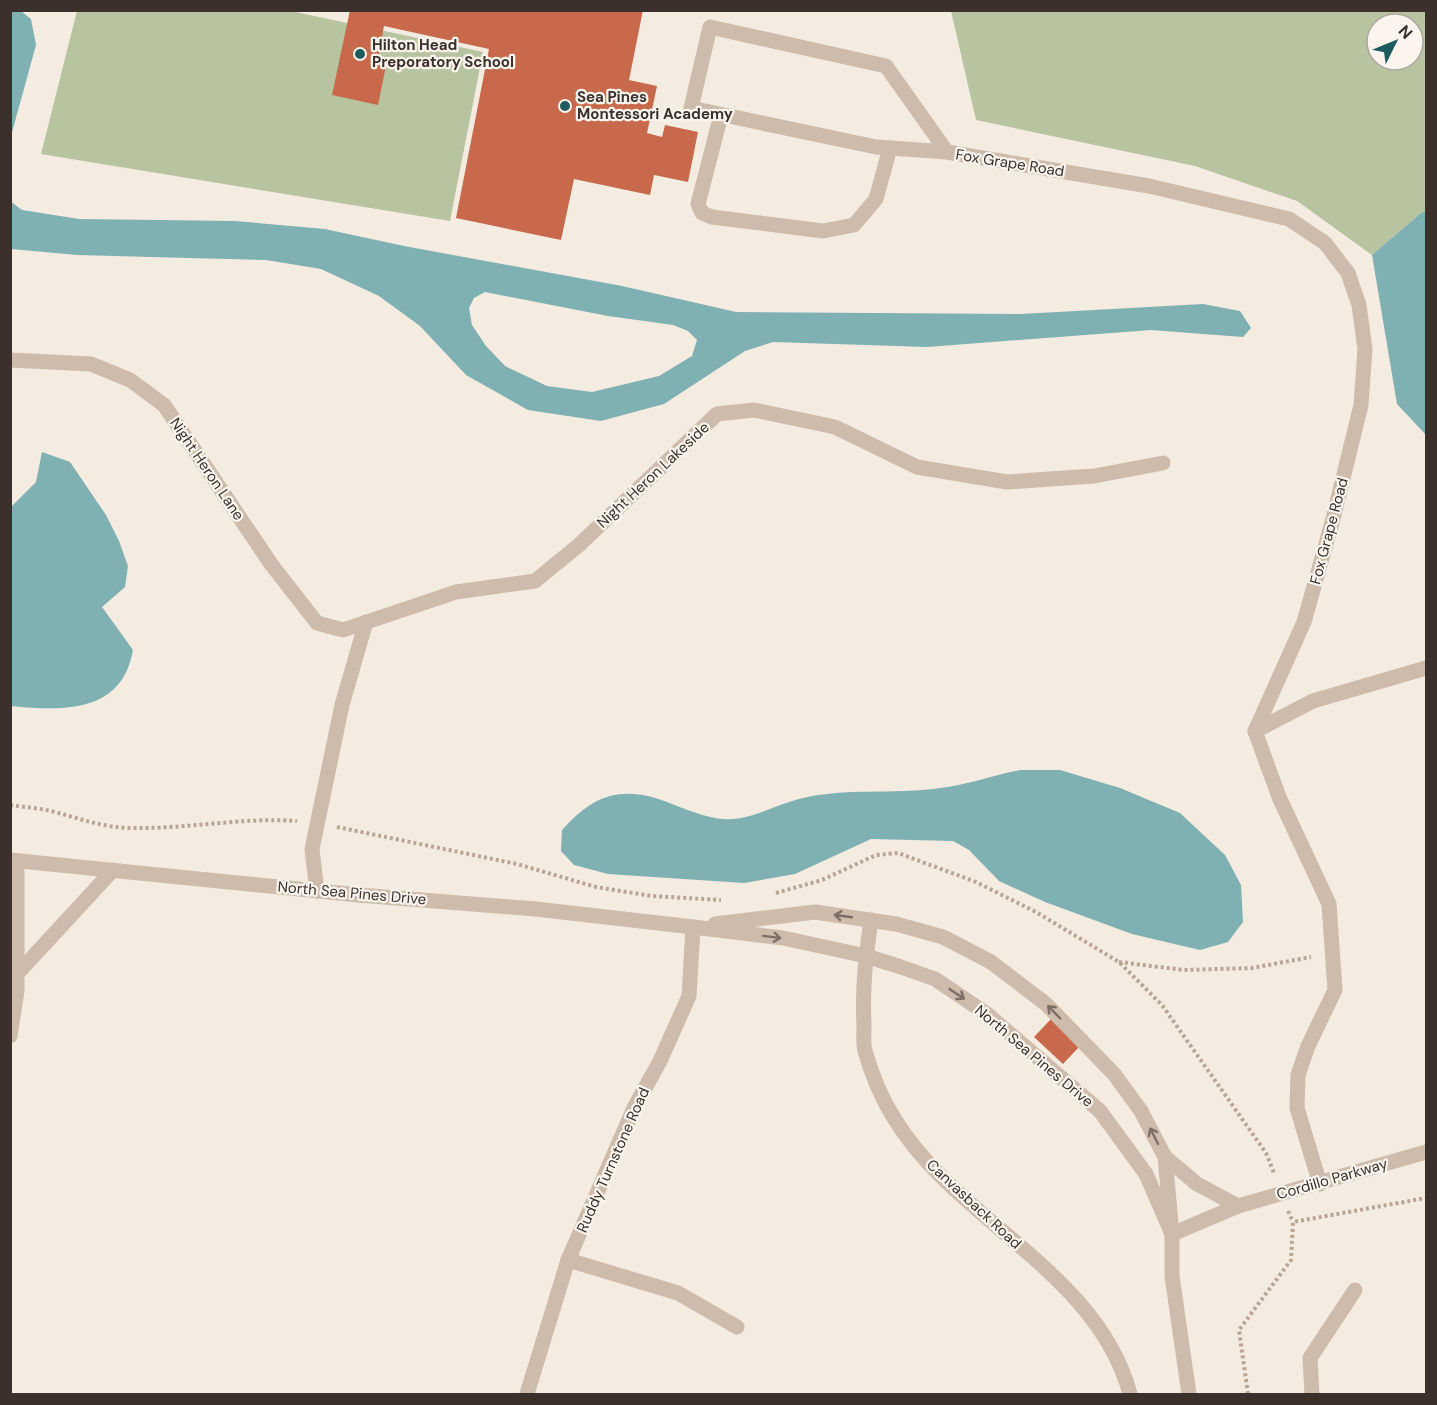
<svg xmlns="http://www.w3.org/2000/svg" width="1437" height="1405" font-family="'DM Sans',sans-serif">
<style>
.green{fill:#b8c4a0;fill-rule:evenodd}
.water{fill:#7fb0b2;fill-rule:evenodd}
.building{fill:#c8694b}
.lines{fill:none;stroke-linecap:round;stroke-linejoin:round}
.path{stroke:#b9a596;stroke-width:4;stroke-dasharray:3 3;stroke-linecap:butt}
.minor{stroke:#cdbbac;stroke-width:15}
.oneway{stroke:#7d6f65}
.poi-dot{fill:#1f5a5e;stroke:#fbf5ee;stroke-width:2}
.labels{text-anchor:middle;dominant-baseline:central;stroke-width:4.5;stroke-linejoin:round;paint-order:stroke}
.poi-label{font-size:15px;font-weight:bold;fill:#3b302b;stroke:#fbf5ee;text-anchor:start}
.street-label{font-size:15px;fill:#3b302b;stroke:#fbf5ee}
</style>
<rect width="100%" height="100%" fill="#f4ebe1"/>
<g class="green">
<path d="M77 11H291L483 52 450 221 41 154Z"/>
<path d="M951 11H1426V211L1421 213 1372 255 1297 201 1195 166 976 120ZM1377 24H1413V60H1377Z"/>
</g>
<g class="water">
<path d="M11 10 21 11 31 19 36 45 11 136Z"/>
<path d="M10 201 22 210 79 219 235 221 325 229 404 246 622 286 736 312 1021 314 1203 304 1240 311 1251 328 1243 337 1151 330 927 347 773 342 745 351 664 404 601 421 528 410 466 375 420 326 379 296 321 269 266 260 77 255 11 249ZM485 292 608 316 673 325 688 331 697 340 692 356 659 376 592 392 547 386 505 366 486 346 472 325 469 308 474 298Z"/>
<path d="M1426 211V435L1397 404 1372 255 1421 213Z"/>
<path d="M42 452 70 462 106 515 119 541 128 566 125 587 102 607 133 650C122 714 62 711 11 706V507L36 482Z"/>
<path d="M1020 770H1060L1120 788 1180 813 1225 855 1241 885 1243 922 1228 942 1200 950 1132 934 1045 902 999 881 969 850 953 841 871 839 795 874 744 883 608 874 574 865 561 851 562 830C576 815 589 802 610 796 652 785 684 816 724 819 751 821 774 805 799 799 845 787 893 795 940 788 967 785 993 775 1020 770Z"/>
</g>
<g class="building">
<path d="M350 10H643L629 80 657 86 647 133 662 137 665 125 698 132 688 182 654 175 650 195 574 179 561 240 456 218 489 49 384 26 378 59 387 61 378 105 332 95Z"/>
<path d="M1051 1019 1080 1046 1063 1064 1034 1037Z"/>
</g>
<g class="lines">
<g class="path">
<path d="M10 805C24 807 38 808 51 811 79 818 103 828 132 828 188 829 242 817 297 821"/>
<path d="M337 827 517 864 596 887 652 896 721 900"/>
<path d="M776 893 822 880 876 855 898 853 976 882 1036 912 1119 962 1162 1005 1266 1153 1274 1173"/>
<path d="M1119 962 1184 970 1252 968 1311 957"/>
<path d="M1288 1211 1293 1222"/>
<path d="M1248 1394 1239 1330 1291 1260 1293 1222 1426 1198"/>
</g>
<g class="minor">
<path d="M721 115 698 204 702 213 712 217 823 231 854 225 876 199 890 148"/>
<path d="M947 152 886 66 710 27 691 108 876 147 947 152 1149 186 1289 219 1325 243 1348 273 1359 305 1365 349 1361 405 1333 519 1304 622 1255 731 1279 797 1329 904 1335 990 1308 1046 1298 1075 1297 1108 1320 1184"/>
<path d="M10 360 91 364 130 380 164 405 271 564 317 623 343 630 456 592 535 581 579 545 717 414 754 410 835 427 917 467 1007 482 1094 476 1163 463"/>
<path d="M1255 731 1313 701 1426 668"/>
<path d="M10 860 359 895 536 909 693 927 783 938 866 956 901 967 935 979 987 1014 1100 1111 1146 1174 1172 1234"/>
<path d="M317 891 312 849 342 705 366 622"/>
<path d="M871 920C866 955 862 988 864 1024 864 1033 863 1043 865 1051 871 1072 882 1099 894 1118 957 1222 1097 1271 1130 1394"/>
<path d="M715 924 815 912 896 924 943 937 991 962 1046 1004 1114 1074 1141 1111 1165 1157 1172 1234V1276L1189 1394"/>
<path d="M17 974 113 870"/>
<path d="M10 1036 17 991V861"/>
<path d="M1165 1157 1197 1184 1238 1206"/>
<path d="M1172 1234 1238 1206 1426 1152"/>
<path d="M568 1260 678 1293 737 1327"/>
<path d="M527 1394 568 1260 634 1108 660 1061 689 996 693 927"/>
<path d="M1312 1394 1310 1358 1355 1290"/>
</g>
</g>
<defs><path id="oneway-shaft" d="M-6 0H5M1.5-3L5.5 0L1.5 3" fill="none" stroke-width="1.6" stroke-linecap="round" stroke-linejoin="round" transform="scale(1.5)"/></defs>
<g class="oneway">
<use href="#oneway-shaft" transform="translate(843 916) rotate(-172)"/>
<use href="#oneway-shaft" transform="translate(772 937) rotate(7)"/>
<use href="#oneway-shaft" transform="translate(957 994) rotate(34)"/>
<use href="#oneway-shaft" transform="translate(1054 1012) rotate(-134)"/>
<use href="#oneway-shaft" transform="translate(1154 1136) rotate(-117)"/>
</g>
<g class="poi-dot">
<circle cx="360" cy="54" r="6"/>
<circle cx="565" cy="106" r="6"/>
</g>
<g class="labels">
<g class="poi-label">
<text x="372" y="45">Hilton Head<tspan x="372" dy="17">Preporatory School</tspan></text>
<text x="577" y="97">Sea Pines<tspan x="577" dy="17">Montessori Academy</tspan></text>
</g>
<g class="street-label">
<text transform="translate(1010 163) rotate(9)">Fox Grape Road</text>
<text transform="translate(207 469) rotate(56)">Night Heron Lane</text>
<text transform="translate(653 475) rotate(-43)">Night Heron Lakeside</text>
<text transform="translate(1329 531) rotate(-75)">Fox Grape Road</text>
<text transform="translate(352 893) rotate(5)">North Sea Pines Drive</text>
<text transform="translate(1034 1056) rotate(40)">North Sea Pines Drive</text>
<text transform="translate(613 1160) rotate(-66)">Ruddy Turnstone Road</text>
<text transform="translate(1332 1179) rotate(-16)">Cordillo Parkway</text>
<text transform="translate(974 1204) rotate(43)">Canvasback Road</text>
</g>
</g>
<rect width="1437" height="1405" fill="none" stroke="#3b302b" stroke-width="24"/>
<g transform="translate(1395 42) rotate(47)"><circle r="28" fill="#fbf5ee" stroke="#aea6a0" stroke-width="1.5"/>
<path d="M0-4.5L10 22L0 15L-10 22Z" fill="#1f5a5e"/>
<text y="-9" font-size="16" font-weight="bold" text-anchor="middle" fill="#3b302b">N</text>
</g>
</svg>
